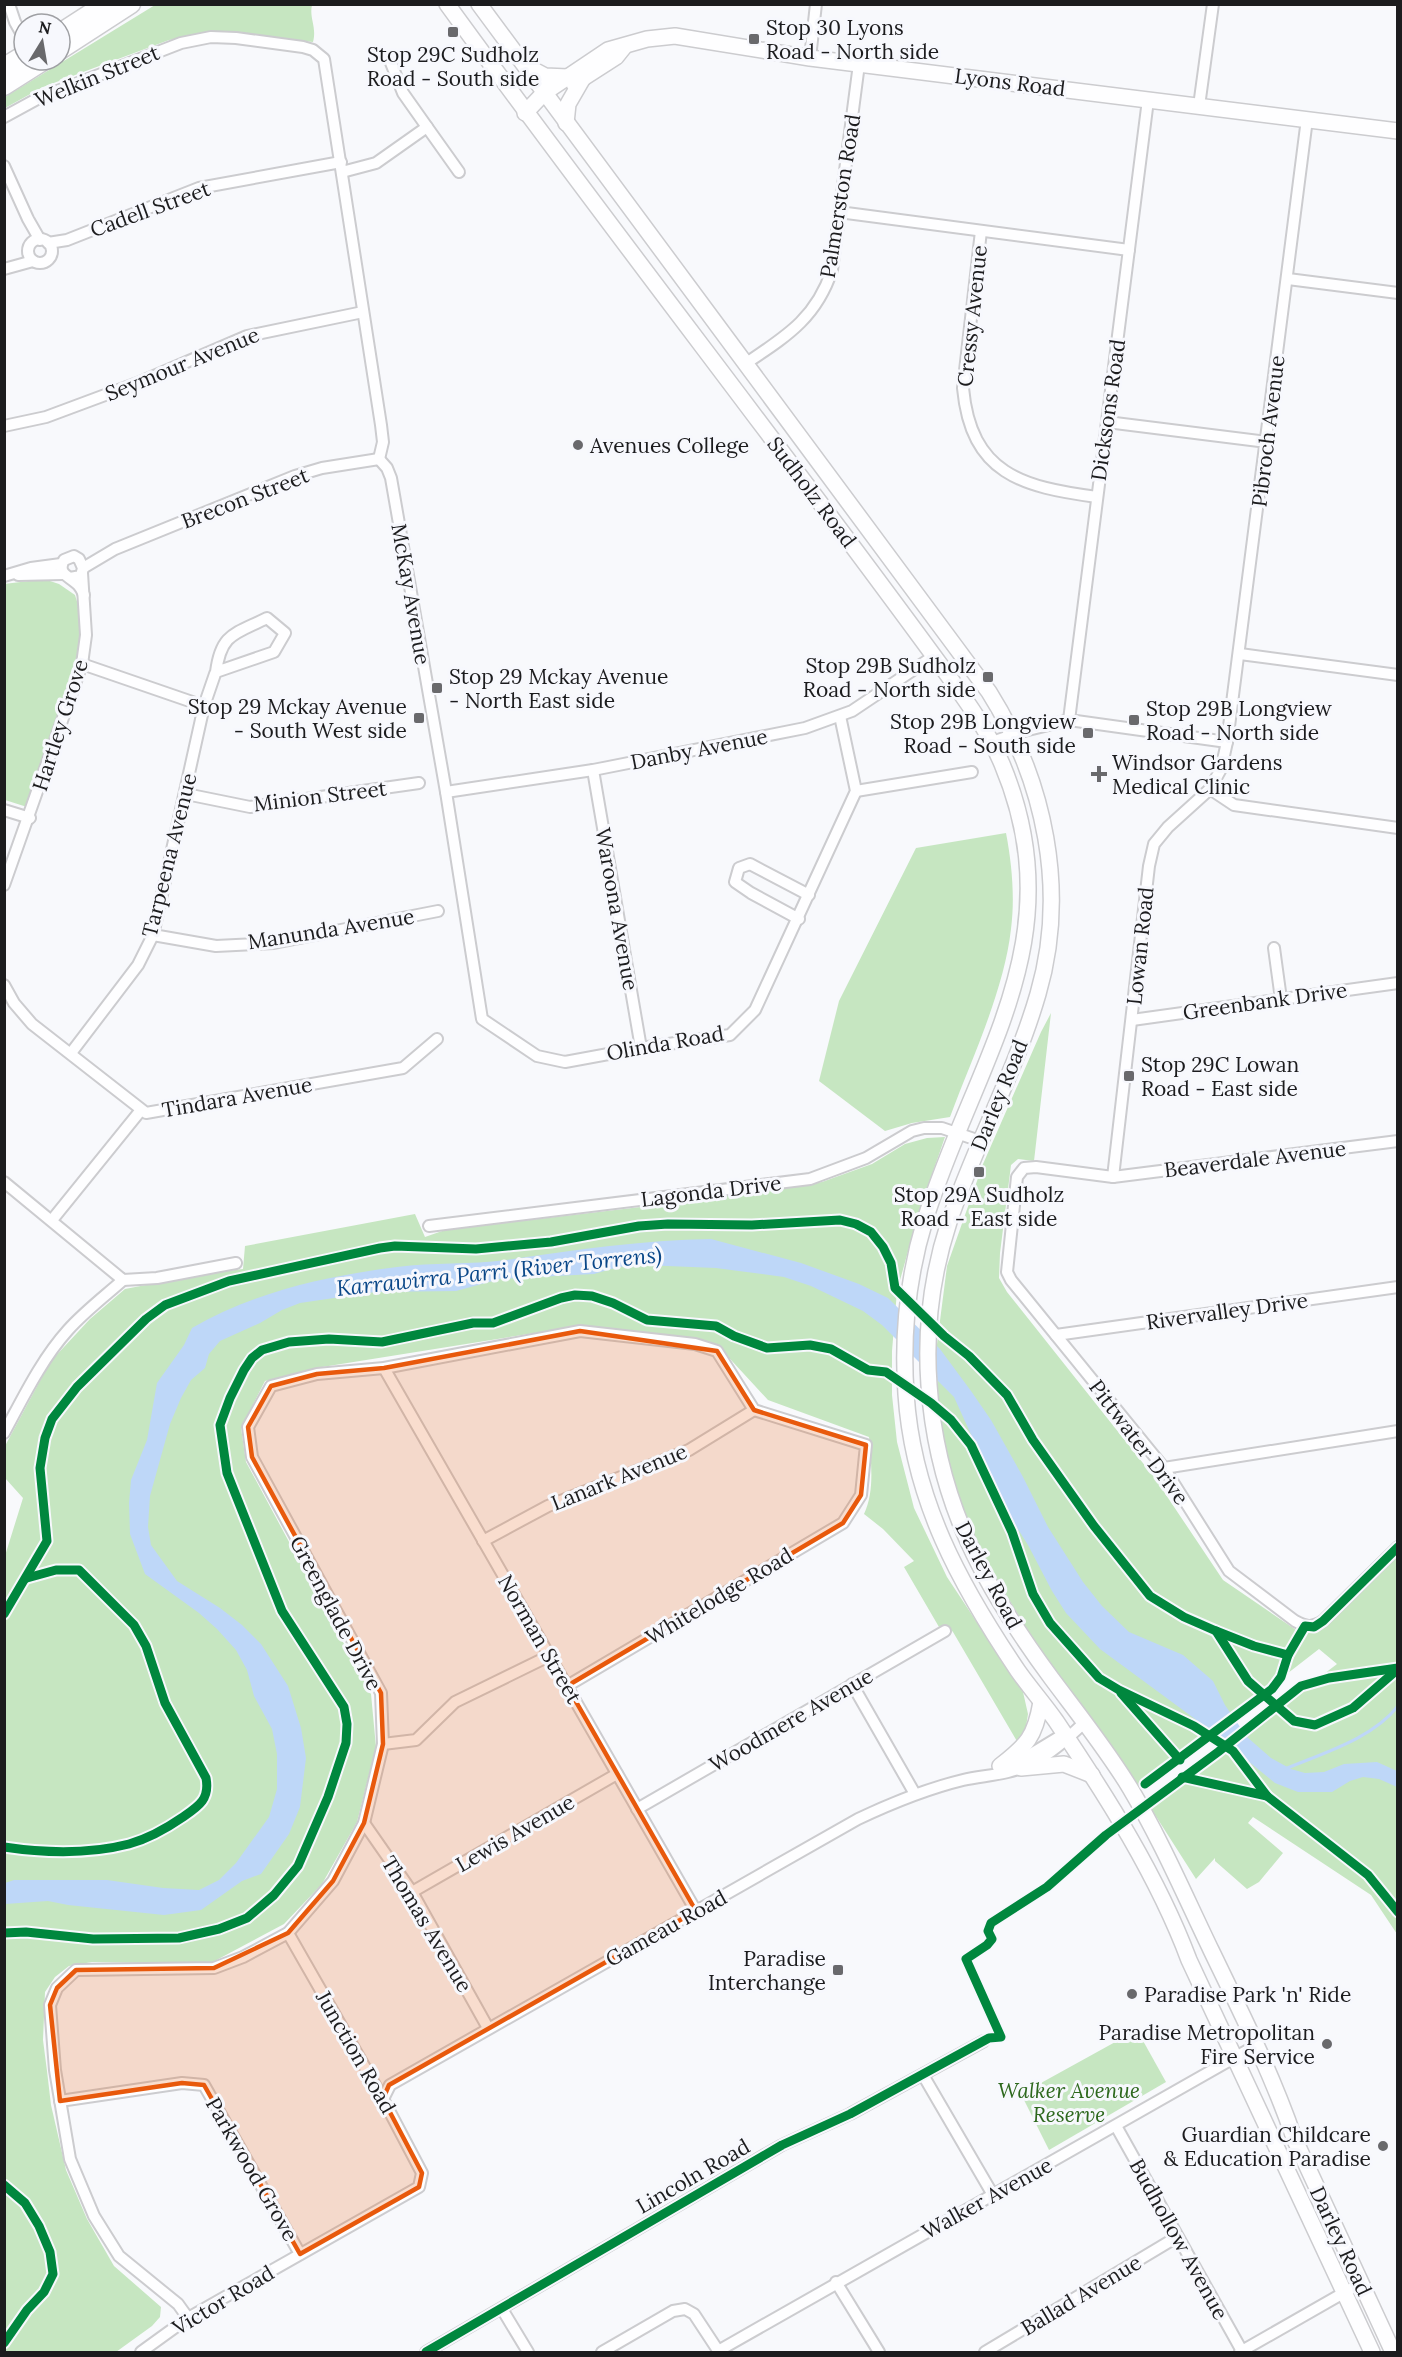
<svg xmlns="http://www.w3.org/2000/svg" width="1402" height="2357" font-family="Lora,serif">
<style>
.green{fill:#c6e6c1}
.water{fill:#bed7f8}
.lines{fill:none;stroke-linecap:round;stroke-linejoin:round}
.stream{stroke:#bed7f8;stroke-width:3}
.street-casing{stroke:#cccccf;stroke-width:14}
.secondary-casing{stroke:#cccccf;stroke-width:18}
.highway-casing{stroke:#cccccf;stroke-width:21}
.street{stroke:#fefeff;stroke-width:10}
.secondary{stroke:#fefeff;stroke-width:15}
.highway{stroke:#fefeff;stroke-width:18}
.cycleway-casing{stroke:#f7f8fd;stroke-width:13}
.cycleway{stroke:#00873e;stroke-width:9}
.marked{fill:#e8590c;fill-opacity:0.2;stroke:#e8590c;stroke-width:4.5;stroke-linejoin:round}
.poi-dot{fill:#69696c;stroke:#f7f8fd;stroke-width:2}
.labels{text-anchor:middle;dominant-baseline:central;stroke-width:6;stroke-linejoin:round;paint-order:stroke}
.poi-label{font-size:21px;fill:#1c1c1e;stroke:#f7f8fd;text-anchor:start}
.street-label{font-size:21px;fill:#1c1c1e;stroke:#f7f8fd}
.park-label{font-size:21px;font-style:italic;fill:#2d681d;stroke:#f7f8fd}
.water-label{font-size:22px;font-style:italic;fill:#0a4788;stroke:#f7f8fd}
</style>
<rect width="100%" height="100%" fill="#f8f9fc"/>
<g class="green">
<path d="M155 5H312C309 18 317 27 313 42L222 33 169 40 43 87 5 108V97Z"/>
<path d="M29 581H50L59 584 75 595 81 614V643L27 807 5 800 4 584Z"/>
<path d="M1006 833C1012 864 1015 898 1011 929 1004 991 972 1058 950 1117L912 1123 885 1131 819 1081 839 1001 916 848Z"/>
<path d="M1051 1013 1034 1161 1018 1159 1011 1165 1000 1253 999 1278 1007 1292 1154 1477 1223 1580 1302 1634 1386 1560 1397 1544V1934L1371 1895 1253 1817 1248 1823 1283 1853 1259 1882 1247 1889 1215 1861V1858L1196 1879 1150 1807 1337 1664 1319 1649 1137 1790 1025 1626 981 1553 953 1484 939 1422 936 1352 947 1266 983 1164 1041 1032Z"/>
<path d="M945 1137 919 1212 897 1291 892 1351V1395L897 1442 914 1508 947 1577 1023 1692 1028 1714 1025 1733 1018 1743 953 1632 947 1625 939 1627 904 1567 914 1561 883 1529 864 1514C875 1491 871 1462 869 1437L768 1400 720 1348 578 1326 316 1368 265 1381 241 1428 246 1462 371 1694 376 1747 357 1822 322 1884 284 1924 209 1964 92 1962 69 1966 55 1977 45 1992 43 2040 47 2071 51 2105 66 2170 87 2219 114 2266 161 2307 160 2317 152 2326 116 2352H5L4 1559 23 1498 5 1478V1446L50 1362 90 1319 125 1289 203 1274 243 1269 245 1246 415 1214 425 1237 445 1230 692 1201 822 1182 872 1164 905 1144 927 1138Z"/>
<path d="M1137 2030 1166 2082 1049 2150 1021 2094Z"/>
</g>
<path class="water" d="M711 1239 801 1263 859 1284 888 1298 940 1349 971 1391 991 1420 1023 1477 1048 1527 1083 1582 1102 1606 1129 1632 1183 1655 1213 1681 1225 1705 1247 1737 1271 1758 1291 1769 1305 1773 1324 1772 1344 1764 1377 1762 1397 1771V1787L1379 1779 1363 1777 1350 1781 1332 1792H1298L1275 1783 1210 1730 1100 1649 1066 1613 1052 1591 1028 1545 1004 1507 954 1397 882 1325 863 1311 811 1286 784 1277 716 1268 643 1265 618 1267 594 1274 500 1279 456 1291 375 1292 300 1303 282 1310 260 1323 220 1341 209 1354 205 1368 191 1380 181 1398 170 1424 150 1496 148 1527 151 1545 177 1581 220 1608 242 1625 261 1644 288 1686 301 1728 306 1758 300 1807 289 1834 261 1874 242 1881 201 1910 164 1915 68 1905 48 1901 5 1904V1883L14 1880H107L163 1888 199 1890 219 1880 236 1863 269 1817 277 1789V1754L272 1729 254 1696 247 1670 236 1650 217 1629 199 1613 145 1574 130 1534 129 1503 131 1480 147 1440 157 1383 184 1345 192 1328C254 1292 326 1276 397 1267 433 1262 470 1265 506 1260 575 1250 642 1240 711 1239Z"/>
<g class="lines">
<path class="stream" d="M1285 1769C1323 1753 1372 1739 1398 1706"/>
<g class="street-casing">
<g id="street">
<path d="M9 4 15 22 24 38"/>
<path d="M810 58 816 4"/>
<path d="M1199 106 1213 4"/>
<path d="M4 117 37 99 181 43 211 37 236 38 303 47 313 50 324 59 381 425 383 442 379 459"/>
<path d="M427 127 459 172"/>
<path d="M4 166 28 219 40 240"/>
<path d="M342 172 376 163 427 127 403 93 391 63"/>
<path d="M839 212 1129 250"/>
<path d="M981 231 963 388C971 474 1022 487 1097 497"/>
<circle cx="40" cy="251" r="12"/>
<path d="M48 243 67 240 199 188 341 162"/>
<path d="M4 269 33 261"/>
<path d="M1288 279 1398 293"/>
<path d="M745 364C785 337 816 319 832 270L859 64"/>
<path d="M1107 422 1267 442"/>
<path d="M4 426 46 417 140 382 247 336 363 312"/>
<path d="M379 459 387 468 391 478 446 792 482 1019 537 1056 565 1062 641 1048 730 1035 755 1010 856 791 840 716"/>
<path d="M83 568 115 549 295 476 322 468 379 459"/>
<path d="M18 575 63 574"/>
<path d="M4 576 31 568 61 564"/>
<path d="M70 578 81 576 83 568 79 559 74 556 64 560C57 573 67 575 76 583 80 586 82 590 84 595"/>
<path d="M1240 654 1398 675"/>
<path d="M82 664 204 706"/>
<path d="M1069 720 1148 100"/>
<path d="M992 742 1024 731 1069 720 1227 742"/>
<path d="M593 770 641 1048"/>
<path d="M1210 789 1234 805 1398 828"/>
<path d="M856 791 972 772"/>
<path d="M446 792 593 770 805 728 852 711 934 656"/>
<path d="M186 794 250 807 419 783"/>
<path d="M4 810 30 818"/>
<path d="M4 885 82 664 86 635 82 573"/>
<path d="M799 919 751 893 735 882 739 868 750 864 809 895"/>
<path d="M153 935 216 946 274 943 438 911"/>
<path d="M1274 948 1281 999"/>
<path d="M4 985 14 1003 32 1024 146 1113 403 1068 437 1039"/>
<path d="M1132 1020 1398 983"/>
<path d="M71 1053 138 965 153 935 204 706 215 674 216 672C221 633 235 634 267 618L285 633 274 652 216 672"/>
<path d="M1398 1141 1113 1177 1036 1167 1024 1168 1017 1177 1007 1272 1011 1280 1164 1468 1229 1571 1295 1621C1306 1627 1312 1628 1323 1621L1398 1547"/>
<path d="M1113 1177 1149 866 1154 844 1168 827 1210 789 1221 769 1227 742 1307 119"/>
<path d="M4 1182 123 1280 157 1278 236 1263"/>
<path d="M52 1220 141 1110"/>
<path d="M429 1226 810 1179 866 1158 912 1131 924 1128H942L980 1141"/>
<path d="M1056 1335 1398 1287"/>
<path d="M384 1368 696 1911"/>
<path d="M4 1433C23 1398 41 1360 68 1330 84 1312 105 1296 123 1280"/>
<path d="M1164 1468 1398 1431"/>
<path d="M483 1541 548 1506 689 1450 754 1410"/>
<path d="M852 1684 915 1794"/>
<path d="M383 1744 416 1740 455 1702 549 1656"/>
<path d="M1009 1763 1031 1754 1064 1734"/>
<path d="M637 1809 945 1631"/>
<path d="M364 1823 412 1892 488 2028"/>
<path d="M412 1892 617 1774"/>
<path d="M923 2075 993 2195"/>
<path d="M383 2099 390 2085 858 1819C892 1803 926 1789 963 1780 985 1775 1009 1775 1030 1764 1051 1754 1068 1738 1085 1722"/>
<path d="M60 2101 182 2083 204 2085 300 2254"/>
<path d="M1116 2126 1242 2351"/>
<path d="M836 2282 879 2352"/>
<path d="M502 2309 528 2352"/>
<path d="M188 2318 178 2304 119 2256 94 2216 70 2159 55 2070 50 2005 57 1988 76 1970 214 1968 243 1957 288 1933 333 1881 364 1823 383 1744 381 1693 252 1457 248 1427 271 1386 317 1374 384 1368 580 1331 695 1344 717 1351 754 1410 866 1445 861 1495 843 1523 567 1686"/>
<path d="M718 2351 1255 2046"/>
<path d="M141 2352 188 2318 419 2187 422 2173 383 2099 288 1933"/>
<path d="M426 2352 782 2145 850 2114 984 2041"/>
<path d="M602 2352 673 2311 685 2309 694 2314 719 2352"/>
<path d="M985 2352 1177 2237"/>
<path d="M1240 2352 1361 2283"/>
</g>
</g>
<g class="secondary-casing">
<g id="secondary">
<path d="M447 4C611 230 783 449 947 674 968 703 988 731 1002 764 1076 940 975 1060 925 1220 908 1276 902 1336 906 1394 913 1500 960 1585 1018 1671 1030 1688 1044 1704 1056 1721 1107 1797 1157 1875 1189 1960L1372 2352"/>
<path d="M479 4 989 692C1045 781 1068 891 1038 994 1015 1073 975 1145 949 1222 932 1274 925 1331 929 1385 937 1502 984 1587 1052 1679 1079 1715 1107 1750 1130 1788 1161 1840 1185 1896 1211 1950 1241 2012 1272 2074 1294 2138L1393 2352"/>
<path d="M526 66 545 76 568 77"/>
<path d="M574 84 616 57 624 47"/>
<path d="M525 113 544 93 608 50 647 39 675 36 810 58 1398 131"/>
<path d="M566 123 568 104 583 78"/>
<path d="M1000 1766C1027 1745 1035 1737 1041 1702"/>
<path d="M1021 1768 1064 1764 1092 1775"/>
</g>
</g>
<g class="highway-casing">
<g id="highway">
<path d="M60 33 105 4"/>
<path d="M60 50 131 4"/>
<path d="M4 67 24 55"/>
<path d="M4 86 45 60"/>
</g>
</g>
<use href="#street" class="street"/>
<use href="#secondary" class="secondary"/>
<use href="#highway" class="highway"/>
<g class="cycleway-casing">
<g id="cycleway">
<path d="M4 1614 47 1541 40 1468 45 1438 52 1419 77 1387 146 1319 165 1305 229 1281 380 1248 395 1246 476 1249 551 1242 639 1226 668 1224 752 1225 840 1220 856 1224 871 1232 883 1247 891 1263 895 1288 944 1336 969 1356 1007 1395 1033 1440 1094 1526 1150 1596 1184 1617 1216 1631 1254 1646 1288 1655"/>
<path d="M1216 1631 1248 1681 1294 1721 1315 1725 1353 1708 1398 1669"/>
<path d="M1121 1693 1180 1760"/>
<path d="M1182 1777 1267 1796"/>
<path d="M1145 1784 1272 1689 1281 1677 1288 1655 1305 1626 1314 1627 1323 1621 1398 1547"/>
<path d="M4 1847C44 1853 90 1854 129 1844 147 1839 167 1828 183 1817 199 1806 210 1799 206 1778L165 1703 146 1646 134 1625 79 1570H56L27 1578"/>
<path d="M4 1933 26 1932 93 1939 179 1938 219 1929 247 1918 274 1895 298 1866 328 1797 346 1743 347 1724 344 1707 282 1611 227 1473 220 1425 230 1398 244 1370 252 1358 262 1350 289 1342 329 1339 382 1342 473 1323H493L561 1298 575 1295 592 1296 613 1303 647 1320 716 1326 734 1336 767 1348 810 1345 831 1349 868 1370 886 1372 931 1403 951 1420 971 1445 1012 1532 1033 1594 1050 1623 1099 1678 1119 1690 1194 1726 1233 1751 1267 1796 1368 1875 1398 1912"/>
<path d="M4 2185 25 2203 39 2226 50 2252 53 2274 44 2292 27 2310 4 2343"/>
<path d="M426 2352 782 2145 850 2114 989 2038 1001 2037 966 1959 987 1945 992 1939 988 1931 991 1923 1047 1887 1106 1835 1218 1752 1301 1686 1329 1678 1398 1668"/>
</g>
</g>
<use href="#cycleway" class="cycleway"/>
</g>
<path class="marked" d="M580 1331 717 1351 754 1410 866 1445 861 1495 843 1523 567 1686 696 1911 389 2085 383 2099 422 2173 419 2187 300 2254 204 2085 182 2083 60 2101 50 2005 57 1988 76 1970 214 1968 288 1933 333 1881 364 1823 383 1744 381 1693 252 1457 248 1427 271 1386 317 1374 384 1368Z"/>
<g class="poi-dot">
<rect x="447" y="26" width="12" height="12" rx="3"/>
<rect x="748" y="33" width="12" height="12" rx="3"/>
<circle cx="578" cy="445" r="6"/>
<rect x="982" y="671" width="12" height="12" rx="3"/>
<rect x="431" y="682" width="12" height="12" rx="3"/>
<rect x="413" y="712" width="12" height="12" rx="3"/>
<rect x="1128" y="714" width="12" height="12" rx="3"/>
<rect x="1082" y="727" width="12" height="12" rx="3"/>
<path d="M1096 765h6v6h6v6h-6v6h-6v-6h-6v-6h6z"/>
<rect x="1123" y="1070" width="12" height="12" rx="3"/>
<rect x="973" y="1166" width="12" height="12" rx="3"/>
<rect x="832" y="1964" width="12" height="12" rx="3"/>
<circle cx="1132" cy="1994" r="6"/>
<circle cx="1327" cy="2044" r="6"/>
<circle cx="1383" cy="2146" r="6"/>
</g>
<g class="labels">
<g class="poi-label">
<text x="766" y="27">Stop 30 Lyons<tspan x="766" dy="24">Road - North side</tspan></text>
<text x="453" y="54" text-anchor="middle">Stop 29C Sudholz<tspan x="453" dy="24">Road - South side</tspan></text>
<text x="590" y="445">Avenues College</text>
<text x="976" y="665" text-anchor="end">Stop 29B Sudholz<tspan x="976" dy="24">Road - North side</tspan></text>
<text x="449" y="676">Stop 29 Mckay Avenue<tspan x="449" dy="24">- North East side</tspan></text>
<text x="407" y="706" text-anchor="end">Stop 29 Mckay Avenue<tspan x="407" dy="24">- South West side</tspan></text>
<text x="1146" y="708">Stop 29B Longview<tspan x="1146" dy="24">Road - North side</tspan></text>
<text x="1076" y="721" text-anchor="end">Stop 29B Longview<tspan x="1076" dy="24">Road - South side</tspan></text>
<text x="1112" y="762">Windsor Gardens<tspan x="1112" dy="24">Medical Clinic</tspan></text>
<text x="1141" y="1064">Stop 29C Lowan<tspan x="1141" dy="24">Road - East side</tspan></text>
<text x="979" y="1194" text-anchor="middle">Stop 29A Sudholz<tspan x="979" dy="24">Road - East side</tspan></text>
<text x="826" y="1958" text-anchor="end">Paradise<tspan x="826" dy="24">Interchange</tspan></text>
<text x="1144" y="1994">Paradise Park 'n' Ride</text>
<text x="1315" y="2032" text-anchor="end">Paradise Metropolitan<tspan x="1315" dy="24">Fire Service</tspan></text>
<text x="1371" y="2134" text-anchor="end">Guardian Childcare<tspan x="1371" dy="24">&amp; Education Paradise</tspan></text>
</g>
<g class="street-label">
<text transform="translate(97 76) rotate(-22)">Welkin Street</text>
<text transform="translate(1010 82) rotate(7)">Lyons Road</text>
<text transform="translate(840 196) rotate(-81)">Palmerston Road</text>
<text transform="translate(150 209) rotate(-20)">Cadell Street</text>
<text transform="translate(972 316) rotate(-84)">Cressy Avenue</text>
<text transform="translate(182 364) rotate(-22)">Seymour Avenue</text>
<text transform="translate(1108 410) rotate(-82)">Dicksons Road</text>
<text transform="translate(1268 431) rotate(-83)">Pibroch Avenue</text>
<text transform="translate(812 492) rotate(53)">Sudholz Road</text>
<text transform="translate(245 498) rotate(-21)">Brecon Street</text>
<text transform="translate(411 594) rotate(80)">McKay Avenue</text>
<text transform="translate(60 725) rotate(-72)">Hartley Grove</text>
<text transform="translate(699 749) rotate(-11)">Danby Avenue</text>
<text transform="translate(320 796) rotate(-7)">Minion Street</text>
<text transform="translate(169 855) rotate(-76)">Tarpeena Avenue</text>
<text transform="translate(617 909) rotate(80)">Waroona Avenue</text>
<text transform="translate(331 929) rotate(-9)">Manunda Avenue</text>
<text transform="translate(1140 946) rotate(-84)">Lowan Road</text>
<text transform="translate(1265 1001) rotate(-8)">Greenbank Drive</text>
<text transform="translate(665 1043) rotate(-10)">Olinda Road</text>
<text transform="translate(999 1095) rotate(-68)">Darley Road</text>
<text transform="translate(237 1097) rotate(-10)">Tindara Avenue</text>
<text transform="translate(1255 1159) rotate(-7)">Beaverdale Avenue</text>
<text transform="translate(711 1191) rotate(-7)">Lagonda Drive</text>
<text transform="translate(1227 1311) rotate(-8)">Rivervalley Drive</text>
<text transform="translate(1139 1442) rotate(53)">Pittwater Drive</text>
<text transform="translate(619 1477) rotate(-22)">Lanark Avenue</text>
<text transform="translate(989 1575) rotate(62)">Darley Road</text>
<text transform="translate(719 1596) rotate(-31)">Whitelodge Road</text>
<text transform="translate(336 1613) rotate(62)">Greenglade Drive</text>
<text transform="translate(540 1639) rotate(60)">Norman Street</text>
<text transform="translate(791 1720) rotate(-30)">Woodmere Avenue</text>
<text transform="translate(515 1833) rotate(-30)">Lewis Avenue</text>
<text transform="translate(427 1924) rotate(59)">Thomas Avenue</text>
<text transform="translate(666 1928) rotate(-29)">Gameau Road</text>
<text transform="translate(356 2052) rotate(60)">Junction Road</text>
<text transform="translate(252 2169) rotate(60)">Parkwood Grove</text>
<text transform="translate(693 2176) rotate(-30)">Lincoln Road</text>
<text transform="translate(987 2198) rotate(-29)">Walker Avenue</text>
<text transform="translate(1179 2239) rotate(61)">Budhollow Avenue</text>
<text transform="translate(1341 2241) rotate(65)">Darley Road</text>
<text transform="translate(1081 2295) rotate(-31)">Ballad Avenue</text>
<text transform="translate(223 2300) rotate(-31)">Victor Road</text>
</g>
<g class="park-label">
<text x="1069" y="2090">Walker Avenue<tspan x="1069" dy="24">Reserve</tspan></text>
</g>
<g class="water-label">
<text transform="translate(499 1271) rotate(-6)">Karrawirra Parri (River Torrens)</text>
</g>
</g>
<rect width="1402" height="2357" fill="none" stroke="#1c1c1e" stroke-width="12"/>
<g transform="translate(42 42) rotate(11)"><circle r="28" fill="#f7f8fd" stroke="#9fa0a4" stroke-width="1.5"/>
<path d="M0-4.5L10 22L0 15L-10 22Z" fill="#69696c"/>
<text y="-9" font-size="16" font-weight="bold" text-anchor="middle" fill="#1c1c1e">N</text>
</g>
</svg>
